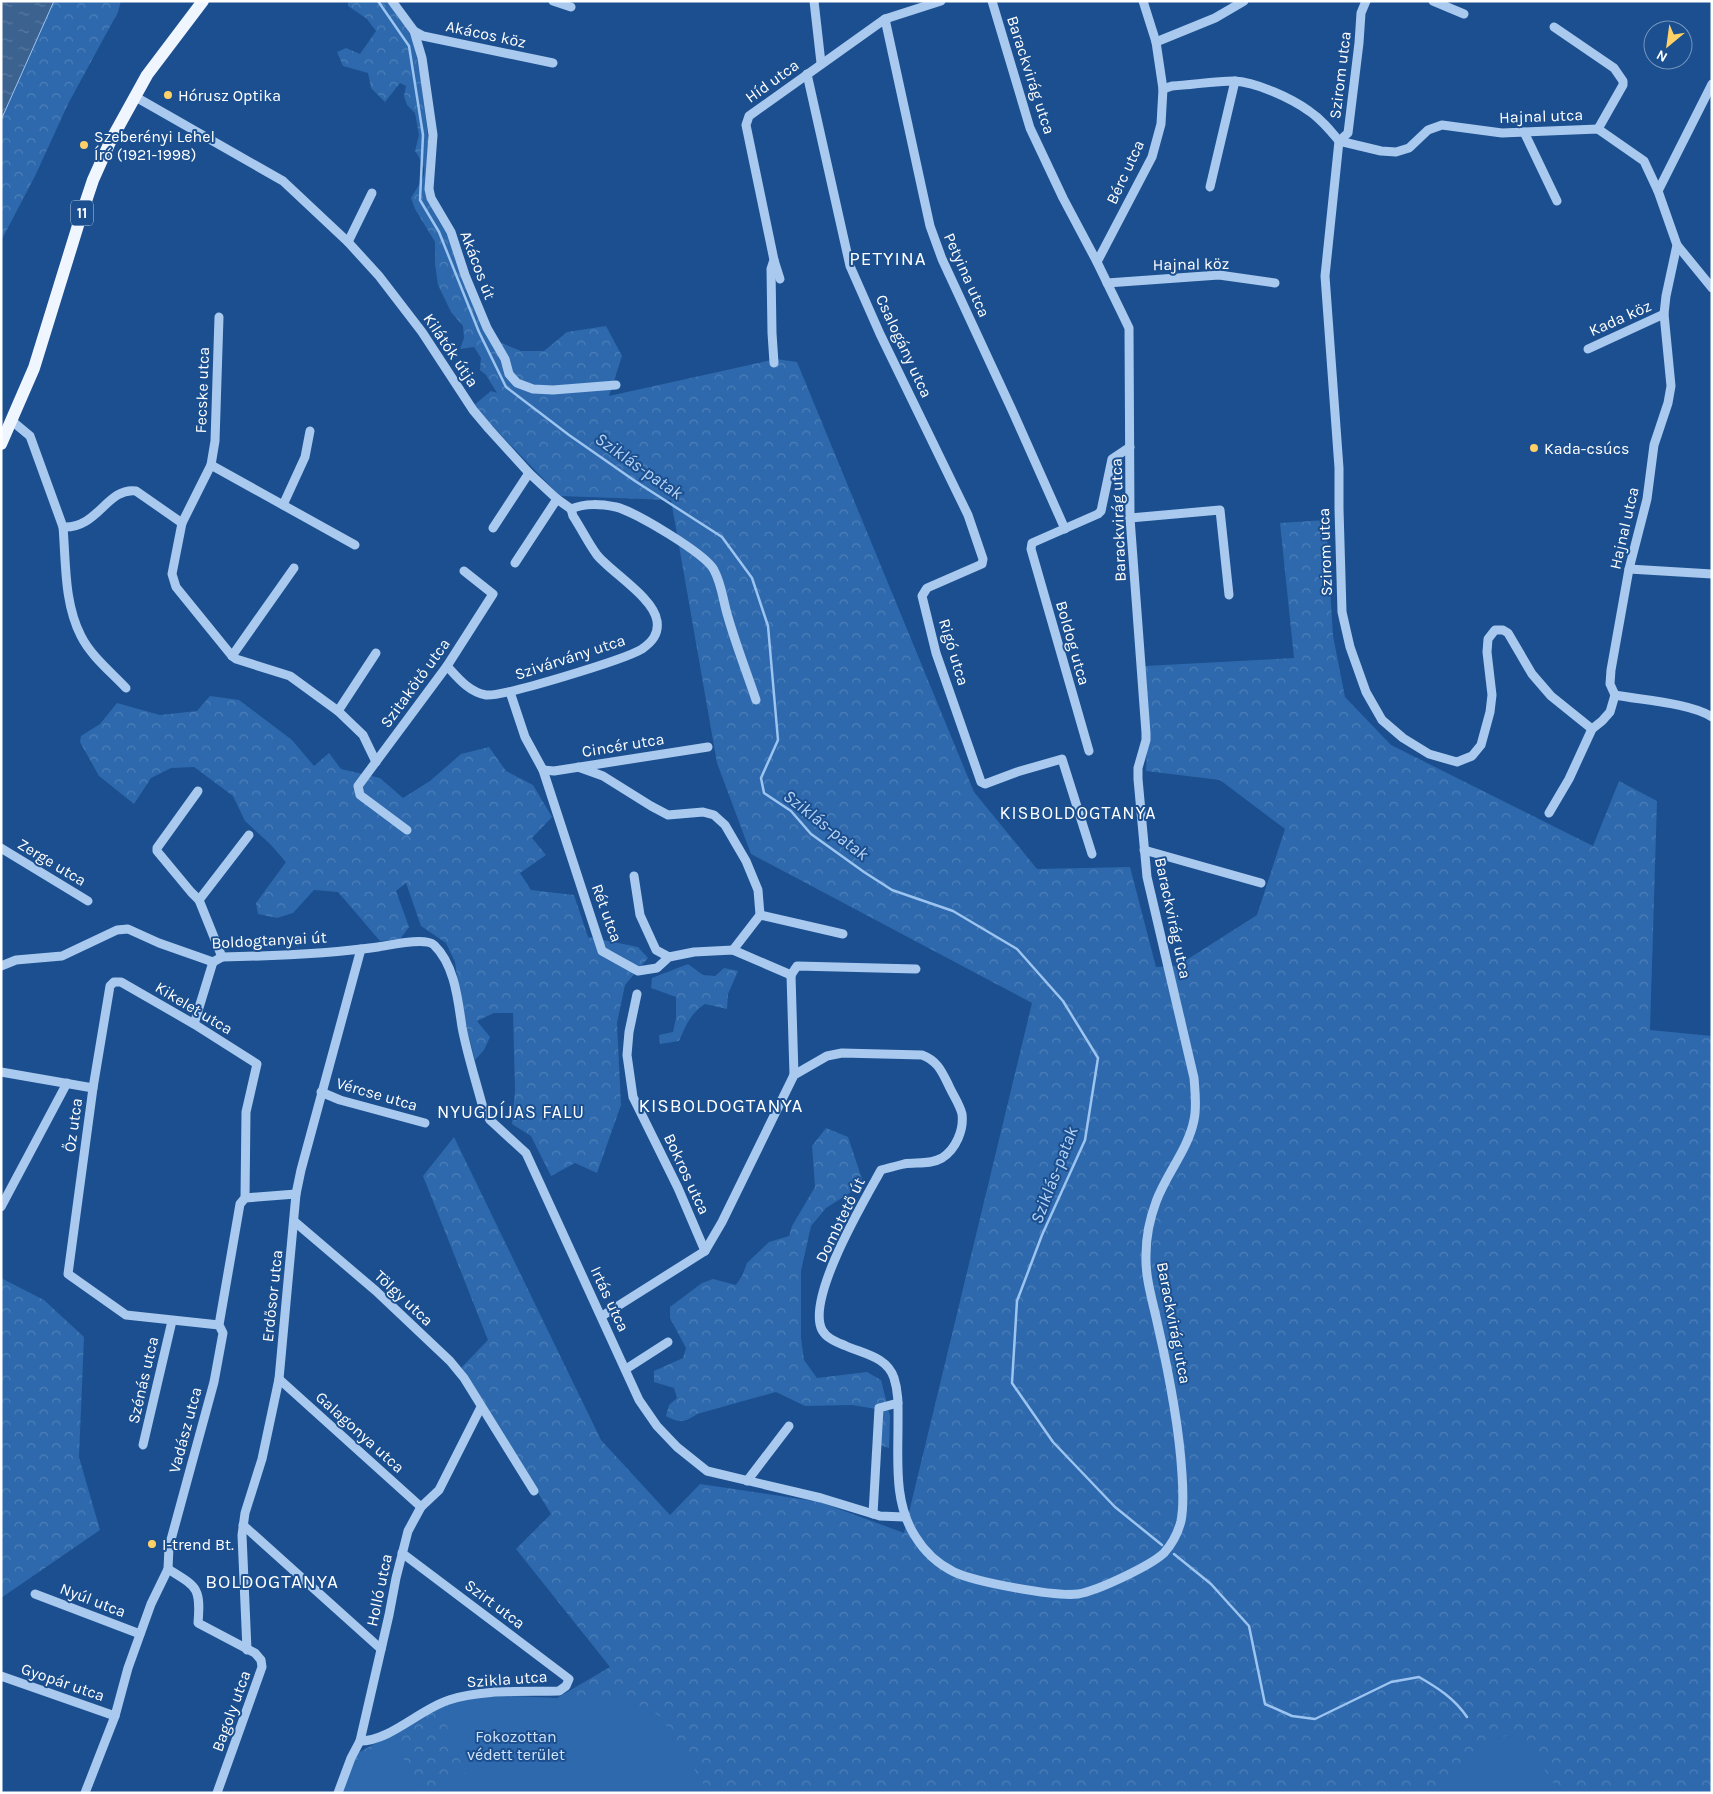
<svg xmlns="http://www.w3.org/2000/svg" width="1713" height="1794" font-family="Karla,sans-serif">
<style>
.forest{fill:url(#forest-crowns)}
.green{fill:#2e69ad}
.water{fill:url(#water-ripples);stroke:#9cc4f0}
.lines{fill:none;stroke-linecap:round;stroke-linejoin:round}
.stream{stroke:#9cc4f0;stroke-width:2.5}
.minor{stroke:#a9c9ee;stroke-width:9}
.major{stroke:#f0f6ff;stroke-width:12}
.poi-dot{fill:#ffd166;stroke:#1b4f8f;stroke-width:2}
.labels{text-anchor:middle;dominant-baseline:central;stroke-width:4;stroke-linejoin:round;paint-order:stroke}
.shield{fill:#1b4f8f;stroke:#bbcadd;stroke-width:1}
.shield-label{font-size:15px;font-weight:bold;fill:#fff}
.street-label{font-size:16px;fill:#fff;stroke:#1b4f8f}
.poi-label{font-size:16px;fill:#fff;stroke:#1b4f8f;text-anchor:start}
.park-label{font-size:16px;fill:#cfe3fa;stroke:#1b4f8f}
.water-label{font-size:18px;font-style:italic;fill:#b5d3f5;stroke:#1b4f8f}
.neighbourhood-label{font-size:18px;letter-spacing:1px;fill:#fff;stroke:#1b4f8f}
.quarter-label{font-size:19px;letter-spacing:1px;fill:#fff;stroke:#1b4f8f}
</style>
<defs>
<pattern id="forest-crowns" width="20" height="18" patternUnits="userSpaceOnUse" patternTransform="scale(1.25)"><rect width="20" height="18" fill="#2e69ad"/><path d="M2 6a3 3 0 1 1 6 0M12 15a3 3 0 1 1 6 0" fill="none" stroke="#4d80b9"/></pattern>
<pattern id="water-ripples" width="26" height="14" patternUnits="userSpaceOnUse" patternTransform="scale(1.25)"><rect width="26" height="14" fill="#3c6290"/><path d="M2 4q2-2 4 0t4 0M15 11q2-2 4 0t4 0" fill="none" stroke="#597aa1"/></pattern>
</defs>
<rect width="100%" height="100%" fill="#1b4f8f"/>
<g class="forest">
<path d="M54 1H121L118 12 68 104 35 176 1 241V120Z"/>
<path d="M348 1H387L408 30 414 44 421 80 429 145 426 192 438 220 448 235 487 337 521 351H544L567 332 606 326 622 356 609 396 776 359 797 362 974 792 1037 869 1130 867 1156 967 1177 966 1257 915 1285 829 1220 780 1146 771 1148 724 1145 666 1294 658 1280 523 1326 520 1333 636 1345 697 1391 745 1593 846 1619 781 1657 801 1650 1030 1712 1036V1793H342L356 1754 465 1694 557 1698 610 1667 516 1549 551 1514 461 1368 488 1340 423 1176 454 1137 601 1440 670 1515 700 1484 820 1502 904 1533 1032 1003 751 854 717 763 671 500 560 496 473 406 491 391 497 393 486 375 480 370 481 358 474 347 460 349 464 338 463 326 451 312 438 285 435 264V242L415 209 411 198C424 176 431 174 415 151L419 135 415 113 407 105 404 96 406 86 400 83 385 102 371 88 368 73 343 66 337 52 346 48 360 54 376 31 367 19 348 6Z"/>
<path d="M210 696 239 700 292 740 314 766 329 753 341 769 380 778 403 798 430 781 461 754 489 747 506 771 533 785 552 817 532 838 546 855 520 873 531 890 574 895 588 937 638 947 648 958 625 985 617 1023 621 1105 597 1173 575 1163 551 1176 531 1136 512 1124 515 1090 513 1013H494L477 1021 490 1037 484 1050 475 1060 462 1010 455 962 446 943 421 926 406 883 396 891 409 927 400 939 380 941 338 892 314 890 293 913 277 918 258 914 256 903 286 862 270 844 245 821 233 796 194 767 171 768 151 778 134 804 99 776 80 742 81 736 100 724 117 703 160 715 197 711Z"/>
<path d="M688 964 703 975 715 976 724 968 738 971 728 994 727 1009 705 1004C690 1014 686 1025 679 1041L660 1044 659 1035 673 1032 676 1018V997L651 988 652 978Z"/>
<path d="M826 1128 848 1137 862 1179 856 1189 826 1208 811 1226 801 1271V1338L804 1360 817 1378 867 1372 881 1380 890 1416 889 1448 879 1445 876 1409 852 1405 805 1406 776 1392 697 1414C684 1423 679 1423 666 1416L669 1405 677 1398 674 1388 654 1382V1371L683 1358 686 1348 670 1318V1307L702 1283 713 1279 736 1285 742 1276 747 1263 769 1242 789 1236 792 1226 815 1187 812 1146Z"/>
<path d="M1 1278 44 1300 84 1337 79 1457 100 1530 1 1598Z"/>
</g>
<g class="green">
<path d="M465 1697 582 1700 623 1697 660 1716 709 1793H425L466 1776 443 1716Z"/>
<path d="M1512 1734 1532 1751 1560 1793H1442L1444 1787 1494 1740Z"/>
<path d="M395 1738 418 1793H346L360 1754Z"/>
</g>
<path class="water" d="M1 1H54L1 120Z"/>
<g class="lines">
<g class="stream">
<path d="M378 1 409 46 423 135 420 200 439 232 479 332 506 387 569 435 635 481 722 537 752 578 768 626 778 740 761 778 764 793 791 811 811 834 864 872 892 890 953 911 1017 949 1063 1001 1098 1058 1085 1140 1042 1235 1017 1301 1012 1383 1053 1442 1115 1507 1162 1545"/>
<path d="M1174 1554 1211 1584 1249 1626 1265 1704 1292 1716 1315 1719 1391 1682 1419 1677C1438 1688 1454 1698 1467 1717"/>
</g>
<g class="minor">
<path d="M392 1 414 31 422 58 433 135 429 189 431 198 451 232 465 275 487 328 505 359 509 374 517 383 533 389 553 390 616 385"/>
<path d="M553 1 571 7"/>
<path d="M814 1 821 63"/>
<path d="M1366 1 1361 13 1359 43 1348 133 1339 141 1325 276 1339 468V509L1342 612 1350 647 1366 692 1382 720 1403 738 1429 754 1457 762 1472 756 1481 745 1490 712 1492 695 1487 652 1488 639 1495 630H1503L1508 633 1532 674 1551 696 1592 729"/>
<path d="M1433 1 1464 14"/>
<path d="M885 19 930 226 942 259 1012 410 1065 529"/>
<path d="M1554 27 1614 68 1623 81V85L1598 129"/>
<path d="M414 31 423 36 553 63"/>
<path d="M1156 42 1215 18 1244 1"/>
<path d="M807 74 850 266 880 334 968 515 983 559 982 564 927 588 922 596 936 653 981 782 985 784 1017 772 1062 759 1092 854"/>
<path d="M1163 89 1172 86C1192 85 1214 81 1234 81 1256 82 1291 98 1309 111 1321 119 1330 130 1339 141"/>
<path d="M134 96 283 181 348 242 379 276 422 332 473 410 489 429 529 473 557 499 571 509 573 516C581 528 588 543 597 555 612 573 654 598 657 621 659 634 652 642 642 649 626 659 503 697 486 695 469 692 458 678 447 666"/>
<path d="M1524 132 1557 201"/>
<path d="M1339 141 1381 151 1396 152 1409 148 1428 130 1442 125 1502 133 1598 129 1644 161 1658 191 1677 245 1666 296 1664 314 1671 386 1668 403 1654 445 1647 499 1629 569 1619 625 1611 670 1610 684 1615 695"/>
<path d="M1210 187 1235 81"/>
<path d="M1658 191 1712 84"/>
<path d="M348 242 372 193"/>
<path d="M1677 245 1712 288"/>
<path d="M774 260 780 279"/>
<path d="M1097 262 1152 157 1161 124 1163 89 1156 42 1143 1"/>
<path d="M1107 283 1219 275 1275 283"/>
<path d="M1588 349 1664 314"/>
<path d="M774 363 772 333 771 269 774 260 746 125 749 116 885 19 941 1"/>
<path d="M12 421 30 436 63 527C98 529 107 487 136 491L182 523 172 574 176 587 232 656 236 659 290 676 338 711 363 735 376 762"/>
<path d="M211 465 355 545"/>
<path d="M283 505 305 457 310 431"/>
<path d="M571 509C586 503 600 504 616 507 634 511 706 554 714 570 722 585 723 601 728 617 736 645 747 673 756 700"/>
<path d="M1130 518 1220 510 1229 595"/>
<path d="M182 523 211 465 215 441 219 317"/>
<path d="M63 527C66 563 64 603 81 636 91 656 111 672 126 688"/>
<path d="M493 528 529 473"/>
<path d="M515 563 557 499"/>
<path d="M1629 569 1712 574"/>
<path d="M232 656 294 568"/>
<path d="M510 692 525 737 543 770 602 951 638 971 657 968 669 957 694 952 733 950 791 975"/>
<path d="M1615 695C1641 700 1691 703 1712 717"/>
<path d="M338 711 376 653"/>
<path d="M1089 751 1031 549 1032 543 1098 514 1101 511 1112 459 1130 447"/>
<path d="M578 767 603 776 651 806 668 815 703 812 714 815 725 825 746 861 758 890 760 915 733 950"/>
<path d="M543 770 554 771 708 747"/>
<path d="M198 791 157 848V851L191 892 199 900 222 957"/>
<path d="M1549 813 1569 779 1592 729 1602 721 1610 712 1615 695"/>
<path d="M407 830 360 795 358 786 447 666 493 594 464 571"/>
<path d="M1 848 88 901"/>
<path d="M1144 850 1261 883"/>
<path d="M634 876 640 915 656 950 669 957"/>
<path d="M199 900 249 835"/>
<path d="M760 915 843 934"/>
<path d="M1 966 16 960 62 956 117 930 128 929 159 943 213 962 222 957C274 956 327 954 378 947 391 945 425 937 434 945 455 965 458 1001 462 1027 467 1054 476 1081 483 1108L490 1120 526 1153 639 1400 657 1426 677 1447 707 1471 821 1498 880 1516 904 1517"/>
<path d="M791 975 797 966 916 969"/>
<path d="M791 975 794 1075"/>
<path d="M637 994 629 1032 627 1055 633 1097 678 1188 705 1251"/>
<path d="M194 1024 213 962"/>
<path d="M1 1072 93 1088"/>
<path d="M321 1092 340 1100 425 1123"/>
<path d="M245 1198 296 1194"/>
<path d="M1 1207 67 1083"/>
<path d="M295 1222 376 1291 450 1361 464 1378 534 1491"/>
<path d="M602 1316 705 1251 722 1222 794 1075 827 1056 842 1053 922 1055C938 1061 942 1072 949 1086 953 1095 960 1105 962 1114 964 1130 956 1149 942 1158 930 1165 916 1162 904 1164 896 1166 888 1168 881 1170 864 1201 806 1298 822 1330 827 1339 837 1342 846 1346 864 1354 887 1357 894 1378 899 1393 898 1409 898 1425 898 1463 894 1503 915 1536 924 1551 938 1564 954 1572 975 1582 1056 1597 1078 1594 1097 1591 1150 1566 1164 1553 1172 1544 1178 1533 1181 1521 1184 1506 1183 1489 1182 1474 1179 1424 1169 1374 1158 1326 1153 1302 1145 1278 1146 1255 1146 1237 1150 1218 1156 1202 1166 1174 1188 1150 1194 1120 1197 1106 1195 1092 1194 1078L1147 877 1138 779V768L1146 740V733L1130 518 1129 328 1097 262 1063 198 1030 128 992 1"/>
<path d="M626 1369 668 1342"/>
<path d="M279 1379 421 1507"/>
<path d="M143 1445 172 1321"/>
<path d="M747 1481 789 1426"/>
<path d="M873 1514 879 1408 898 1403"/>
<path d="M243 1525 381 1649"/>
<path d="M168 1569C197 1587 201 1587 198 1623L255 1653 261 1660 262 1667 217 1793"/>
<path d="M35 1594 140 1634"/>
<path d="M247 1650 242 1535 245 1513 262 1459 279 1379 296 1194 301 1170 361 949"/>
<path d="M1 1676 115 1716"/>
<path d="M360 1741C390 1741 420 1709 449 1700 481 1689 526 1692 559 1691L566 1686 569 1679 402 1553"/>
<path d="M85 1793 115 1716 128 1668 151 1604 168 1569 169 1547 214 1382 223 1333 219 1325 240 1204 245 1198 246 1112 257 1064 194 1024 121 982H114L110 986 93 1088 68 1274 126 1315 219 1325"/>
<path d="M338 1793 351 1758 360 1741 389 1615 396 1578 408 1531 421 1507 439 1490 481 1407"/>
</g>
<path class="major" d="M1 444 34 368 80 219 93 180 110 142 147 75 203 1"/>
</g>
<g class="poi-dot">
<circle cx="168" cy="95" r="5"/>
<circle cx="84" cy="145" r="5"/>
<circle cx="1534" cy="448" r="5"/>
<circle cx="152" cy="1544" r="5"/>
</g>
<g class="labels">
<rect class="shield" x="71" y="200.5" width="22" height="25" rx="4"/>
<g class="shield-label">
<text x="82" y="213">11</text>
</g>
<g class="street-label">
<text transform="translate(486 34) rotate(12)">Akácos köz</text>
<text transform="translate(1031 75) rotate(72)">Barackvirág utca</text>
<text transform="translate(1340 75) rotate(-83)">Szirom utca</text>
<text transform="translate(772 81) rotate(-36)">Híd utca</text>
<text transform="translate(1541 116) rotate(-2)">Hajnal utca</text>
<text transform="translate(1125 172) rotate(-65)">Bérc utca</text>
<text transform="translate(1191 264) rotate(-1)">Hajnal köz</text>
<text transform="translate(478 265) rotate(69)">Akácos út</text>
<text transform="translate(967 275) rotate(66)">Petyina utca</text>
<text transform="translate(1620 318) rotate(-24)">Kada köz</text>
<text transform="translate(904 346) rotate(65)">Csalogány utca</text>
<text transform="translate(451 350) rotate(56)">Kilátók útja</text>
<text transform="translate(202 390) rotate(-88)">Fecske utca</text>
<text transform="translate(1118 520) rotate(-92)">Barackvirág utca</text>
<text transform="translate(1624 528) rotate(-77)">Hajnal utca</text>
<text transform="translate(1325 552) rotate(-92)">Szirom utca</text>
<text transform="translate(1073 643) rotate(74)">Boldog utca</text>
<text transform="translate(954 652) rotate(73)">Rigó utca</text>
<text transform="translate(570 657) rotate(-18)">Szivárvány utca</text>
<text transform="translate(415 683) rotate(-54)">Szitakötő utca</text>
<text transform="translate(623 745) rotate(-9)">Cincér utca</text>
<text transform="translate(52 862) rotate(31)">Zerge utca</text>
<text transform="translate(607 913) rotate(70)">Rét utca</text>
<text transform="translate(1173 918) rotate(78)">Barackvirág utca</text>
<text transform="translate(269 940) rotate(-3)">Boldogtanyai út</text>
<text transform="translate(194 1008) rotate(31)">Kikelet utca</text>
<text transform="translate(377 1094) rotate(16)">Vércse utca</text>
<text transform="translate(73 1125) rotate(-82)">Őz utca</text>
<text transform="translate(687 1174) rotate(65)">Bokros utca</text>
<text transform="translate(840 1220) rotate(-64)">Dombtető út</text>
<text transform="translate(272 1296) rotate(-84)">Erdősor utca</text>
<text transform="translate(404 1298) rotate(43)">Tölgy utca</text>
<text transform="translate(610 1299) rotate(65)">Irtás utca</text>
<text transform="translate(1174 1323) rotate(79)">Barackvirág utca</text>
<text transform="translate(143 1380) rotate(-77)">Szénás utca</text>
<text transform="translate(185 1430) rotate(-75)">Vadász utca</text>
<text transform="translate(360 1432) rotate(42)">Galagonya utca</text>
<text transform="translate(379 1590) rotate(-78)">Holló utca</text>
<text transform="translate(93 1600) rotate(21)">Nyúl utca</text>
<text transform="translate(495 1604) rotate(37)">Szirt utca</text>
<text transform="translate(507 1679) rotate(-4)">Szikla utca</text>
<text transform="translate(63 1682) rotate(19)">Gyopár utca</text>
<text transform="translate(231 1711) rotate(-70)">Bagoly utca</text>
</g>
<g class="poi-label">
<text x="178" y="95">Hórusz Optika</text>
<text x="94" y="136">Szeberényi Lehel<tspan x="94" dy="18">Író (1921-1998)</tspan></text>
<text x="1544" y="448">Kada-csúcs</text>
<text x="162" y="1544">I-trend Bt.</text>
</g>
<g class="park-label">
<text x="516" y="1736">Fokozottan<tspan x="516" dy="18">védett terület</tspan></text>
</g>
<g class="water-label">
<text transform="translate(639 466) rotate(35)">Sziklás-patak</text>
<text transform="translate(826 825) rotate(38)">Sziklás-patak</text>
<text transform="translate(1054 1175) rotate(-69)">Sziklás-patak</text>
</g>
<g class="neighbourhood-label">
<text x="1078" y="813">KISBOLDOGTANYA</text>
<text x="511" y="1112">NYUGDÍJAS FALU</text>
</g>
<g class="quarter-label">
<text x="888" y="259">PETYINA</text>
<text x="721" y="1106">KISBOLDOGTANYA</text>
<text x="272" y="1582">BOLDOGTANYA</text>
</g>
</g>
<rect width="1713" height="1794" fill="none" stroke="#ffffff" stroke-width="5"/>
<g transform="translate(1668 45) rotate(209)"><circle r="24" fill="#1b4f8f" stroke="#7695bc"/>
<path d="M0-4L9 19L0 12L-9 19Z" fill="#ffd166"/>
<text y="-8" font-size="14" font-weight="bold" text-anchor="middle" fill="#ffffff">N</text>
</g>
</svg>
